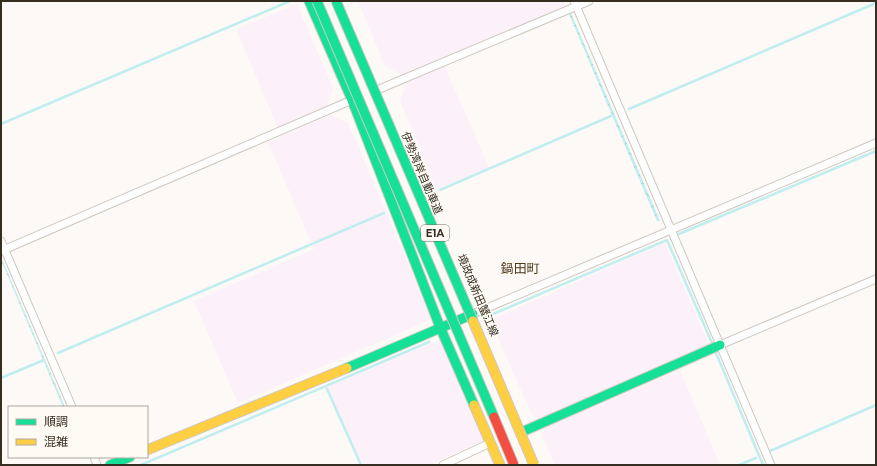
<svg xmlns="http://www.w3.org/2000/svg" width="877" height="466" viewBox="0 0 877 466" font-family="Montserrat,'Noto Sans JP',sans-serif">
  <defs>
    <pattern id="water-waves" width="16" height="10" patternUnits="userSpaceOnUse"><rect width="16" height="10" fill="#c0eeef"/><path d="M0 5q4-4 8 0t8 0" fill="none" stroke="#a6cccd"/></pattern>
  </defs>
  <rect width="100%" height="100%" fill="#fcf9f6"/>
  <g fill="#fcf1f9">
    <polygon points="358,1 564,1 566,6 563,8 401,75 385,66"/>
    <polygon points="297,4 333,89 328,104 328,106 278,128 236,29"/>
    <polygon points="444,65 489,168 437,189 400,101 406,84 405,81"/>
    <polygon points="331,115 348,123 432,319 238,403 194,301 314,249 268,142"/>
    <polygon points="665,243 710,347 538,419 532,415 490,320"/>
    <polygon points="440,340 484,441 428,465 362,465 327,387"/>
    <polygon points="680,370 720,465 555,465 542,436 545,428"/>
  </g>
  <g fill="url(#water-waves)">
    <polygon points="571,13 660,221 657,221 569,14"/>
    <polygon points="1,257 65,407 63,407 1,260"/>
  </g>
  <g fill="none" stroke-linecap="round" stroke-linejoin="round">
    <g stroke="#c0eeef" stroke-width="2.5">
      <polyline points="629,109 876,3"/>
      <polyline points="1,124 290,1"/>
      <polyline points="440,190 611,116"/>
      <polyline points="679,234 876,151"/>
      <polyline points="493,314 667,240 712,343"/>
      <polyline points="58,353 384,213"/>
      <polyline points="716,353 763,465"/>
      <polyline points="1,378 44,360"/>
      <polyline points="327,389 361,465"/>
      <polyline points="770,451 876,405"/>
      <polyline points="141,465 429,342"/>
      <polyline points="739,465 756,458"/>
    </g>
    <g stroke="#cdc8c0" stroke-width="9">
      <g id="street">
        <polyline points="574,1 771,465"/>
        <polyline points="377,90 589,1"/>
        <polyline points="1,241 72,407"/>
        <polyline points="1,251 352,100"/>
        <polyline points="473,314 876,143"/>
        <polyline points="720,345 876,279"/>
        <polyline points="94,457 97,465"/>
        <polyline points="443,465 490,443"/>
      </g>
    </g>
    <g stroke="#cdc8c0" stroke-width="11">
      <g id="fast">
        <polyline points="309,1 352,100 440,327 474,405"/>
        <polyline points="347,368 473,314"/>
        <polyline points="524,431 720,345"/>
        <polyline points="110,465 130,457"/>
      </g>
    </g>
    <g stroke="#cdc8c0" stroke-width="11">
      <g id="slow">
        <polyline points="474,405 500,465"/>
        <polyline points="147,450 347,368"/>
      </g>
    </g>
    <use href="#street" stroke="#fffefe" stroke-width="7"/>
    <use href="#fast" stroke="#16e098" stroke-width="9"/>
    <use href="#slow" stroke="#ffcf43" stroke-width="9"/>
    <g stroke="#cdc8c0" stroke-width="11" stroke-linecap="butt">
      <g id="fast-bridge">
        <polyline points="317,1 494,417"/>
        <polyline points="336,1 473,321"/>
      </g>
    </g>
    <g stroke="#cdc8c0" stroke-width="11" stroke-linecap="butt">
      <polyline id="slow-bridge" points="473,321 534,465"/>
    </g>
    <g stroke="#cdc8c0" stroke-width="11" stroke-linecap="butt">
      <polyline id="jam-bridge" points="494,417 514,465"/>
    </g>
    <use href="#fast-bridge" stroke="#16e098" stroke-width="9"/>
    <use href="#slow-bridge" stroke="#ffcf43" stroke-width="9"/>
    <use href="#jam-bridge" stroke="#f24e42" stroke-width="9"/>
  </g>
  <g text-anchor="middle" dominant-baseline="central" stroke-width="3" stroke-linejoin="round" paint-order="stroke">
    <rect fill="#fefaf4" stroke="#736b61" stroke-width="1" x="421" y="225" width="28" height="16" rx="3"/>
    <g font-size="10" font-weight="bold" fill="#372e22">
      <text x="435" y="233">E1A</text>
    </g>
    <g font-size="11" fill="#372e22" stroke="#fefaf4">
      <text transform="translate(422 173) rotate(67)">伊勢湾岸自動車道</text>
      <text transform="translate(478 295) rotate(67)">境政成新田蟹江線</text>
    </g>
    <g font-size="13" fill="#4c3a1f" stroke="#fefaf4">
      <text x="520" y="268">鍋田町</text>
    </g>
  </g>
  <rect width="877" height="466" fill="none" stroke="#372e22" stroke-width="4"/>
  <rect x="8" y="406" width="140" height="52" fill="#fefaf4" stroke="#aea8a0"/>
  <rect x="16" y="419" width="20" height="6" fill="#16e098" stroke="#aea8a0"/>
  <text x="44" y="426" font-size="12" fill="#372e22">順調</text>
  <rect x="16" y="439" width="20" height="6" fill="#ffcf43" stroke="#aea8a0"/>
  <text x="44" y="446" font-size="12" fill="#372e22">混雑</text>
</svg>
